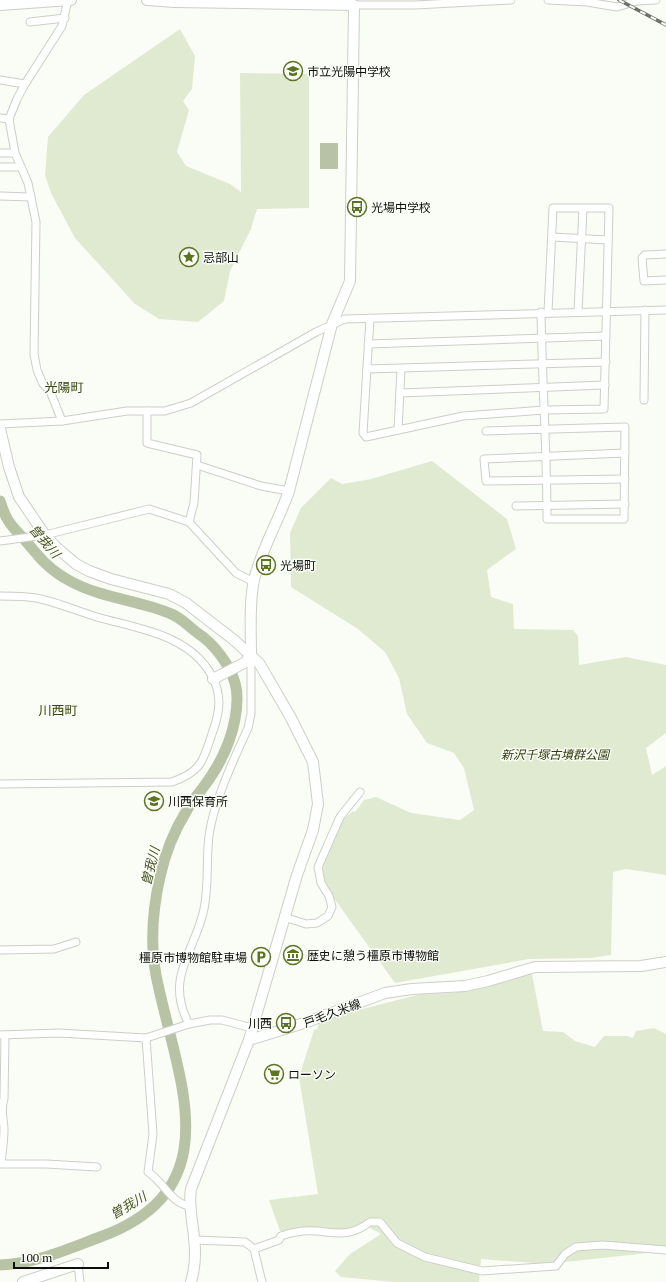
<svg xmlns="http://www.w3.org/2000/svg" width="666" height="1282" viewBox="0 0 666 1282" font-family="'PT Serif','Noto Sans JP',serif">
  <rect width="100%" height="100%" fill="#fafdf5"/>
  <g fill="#e0ead1">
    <polygon points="180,29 195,56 192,89 183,101 189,110 177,152 186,166 230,184 241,192 240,73 309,74 309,208 257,209 251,229 230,271 224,301 198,322 159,319 135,304 75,238 51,193 45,175 48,137 84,95"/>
    <polygon points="432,461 507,519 516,549 487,570 491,597 513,604 514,629 573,630 578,636 579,665 626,657 666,665 666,733 646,748 652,775 666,766 666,875 626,869 613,872 611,955 591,958 529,959 395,983 318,876 323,857 333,842 335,826 353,811 355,812 364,800 376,797 411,813 460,820 474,810 464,768 454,753 427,743 407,714 399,678 385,652 358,629 291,587 290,533 301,508 331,478 342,484 371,479"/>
    <polygon points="532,974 543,1031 563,1032 575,1041 595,1047 604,1036 628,1036 633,1038 636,1031 654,1028 666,1034 666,1251 547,1264 481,1259 479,1282 394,1282 341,1277 335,1271 350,1254 381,1234 367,1226 349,1230 280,1231 269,1200 318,1194 299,1077 314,1030 317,1029 320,1020 421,994 452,993"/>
  </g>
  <rect fill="#b8c3a6" x="320" y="143" width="18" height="26"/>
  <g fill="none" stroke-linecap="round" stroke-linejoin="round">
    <path stroke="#b8c3a6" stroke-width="11" d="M0,501C2,507 4,514 8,520C12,527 19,534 25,540C40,558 49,570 70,581C101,598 137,600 169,613C181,617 189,627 199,634C214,644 230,665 235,683C238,693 237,708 235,719C230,746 219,767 202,789C197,796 191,802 187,810C174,831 165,853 160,877C153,908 150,943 156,975C176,1077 234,1188 100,1237C68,1249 34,1264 0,1265"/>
    <g stroke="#cccfc8" stroke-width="9">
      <g id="street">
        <polyline points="548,0 587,2 617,7 637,1 656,0"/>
        <polyline points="354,5 415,5 511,0"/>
        <polyline points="30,22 65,18"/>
        <polyline points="0,80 25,84"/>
        <polyline points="0,118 9,119"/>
        <polyline points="0,153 15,153"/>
        <polyline points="0,167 21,167"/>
        <polyline points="0,196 31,197"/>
        <polyline points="552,237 608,240"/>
        <polyline points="666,254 645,255 642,258 644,281 666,280"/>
        <polyline points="578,311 583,209"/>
        <polyline points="370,318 363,433 366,437 463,416 544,410 604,409 609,208 553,208 548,312"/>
        <polyline points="368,344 606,336"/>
        <polyline points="367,369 606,362"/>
        <polyline points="400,393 605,385"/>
        <polyline points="644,400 645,310"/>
        <polyline points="147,411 147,443 197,455 194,503 189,522"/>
        <polyline points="62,421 50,391 43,384 37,370 34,354 36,222 28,183 15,153 9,119 17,99 25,84 62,26 68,0"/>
        <polyline points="0,424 62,421 127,411 165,411 191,403 316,332 345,319 666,310"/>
        <polyline points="398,430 401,369"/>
        <path d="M486,431L625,427L624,519H547C547,450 542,381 541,312"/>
        <polyline points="625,453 484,459 486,481 625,479"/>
        <polyline points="197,465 261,486 289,491"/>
        <polyline points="516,506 625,504"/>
        <polyline points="0,541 45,535 149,509 189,522 236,573 254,582"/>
        <path d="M0,596C12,596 24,596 36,598C57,602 77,611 97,617C138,629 189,634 212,676C222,695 220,711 213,731C203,760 203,771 172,782L0,784"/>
        <polyline points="284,917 306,924 317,923 328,916 332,907 329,896 321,883 318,867 340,817 360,792"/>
        <polyline points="0,950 54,949 76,942"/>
        <path d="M189,1024C164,978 195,952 204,909C209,885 206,860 209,836C213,803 234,759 248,728L251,714V654"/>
        <polyline points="0,1035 59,1033 146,1038 189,1024 210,1020 222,1020 252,1028"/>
        <path d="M5,1035L4,1099C0,1110 4,1119 4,1130C4,1141 2,1153 1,1164H46L97,1167"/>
        <path d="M146,1038L153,1134L148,1172C164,1182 170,1203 190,1206"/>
        <polyline points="195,1240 245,1242 254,1249 262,1282"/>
        <path d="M254,1249L279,1240L281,1236C293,1232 304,1230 316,1231C339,1233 350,1237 370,1222H380L397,1243L425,1257L482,1271L556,1266L565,1254L576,1247L603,1245L666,1250"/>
        <polyline points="78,1264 80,1282"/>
      </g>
    </g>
    <g stroke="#cccfc8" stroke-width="12">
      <g id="secondary">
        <path d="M147,0L175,2L354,5L350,281L332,324L289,491C279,520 261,550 254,580C249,603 251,630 251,654L246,662L213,679"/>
        <polyline points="0,5 71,0"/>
        <path d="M0,429L9,467L19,497L45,535L56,547L76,564L89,571L111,579L169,594L186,603L234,640L259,663L290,716L313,762L318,804L313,830L297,875L249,1040L191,1189C188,1205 193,1222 194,1238C196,1253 195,1268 191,1282"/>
        <polyline points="249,1040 307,1022 385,993 412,989 465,986 488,981 535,967 641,966 666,962"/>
        <polyline points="23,1282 78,1264"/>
      </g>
    </g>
    <use href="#street" stroke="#fff" stroke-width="7"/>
    <use href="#secondary" stroke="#fff" stroke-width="10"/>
    <g stroke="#6d6f6b" stroke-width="3.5">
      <polyline id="rail" points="619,0 666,25"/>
    </g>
    <use href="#rail" stroke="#fafdf5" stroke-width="2" stroke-dasharray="6" stroke-linecap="butt"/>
  </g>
  <defs>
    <g id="school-ring" transform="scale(1)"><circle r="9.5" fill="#fafdf5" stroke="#5c7324" stroke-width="1.5"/><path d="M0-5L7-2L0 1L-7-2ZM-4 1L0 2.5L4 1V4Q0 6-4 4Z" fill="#5c7324"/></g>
    <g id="bus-ring" transform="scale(1)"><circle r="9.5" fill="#fafdf5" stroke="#5c7324" stroke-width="1.5"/><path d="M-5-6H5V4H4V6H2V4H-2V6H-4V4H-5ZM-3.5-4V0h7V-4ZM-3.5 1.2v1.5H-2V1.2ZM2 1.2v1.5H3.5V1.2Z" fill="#5c7324"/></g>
    <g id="sight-ring" transform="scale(1)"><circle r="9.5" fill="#fafdf5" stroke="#5c7324" stroke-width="1.5"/><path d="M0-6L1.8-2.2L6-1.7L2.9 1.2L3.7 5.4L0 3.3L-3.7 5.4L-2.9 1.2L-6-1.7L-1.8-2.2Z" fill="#5c7324"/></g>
    <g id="museum-ring" transform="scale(1)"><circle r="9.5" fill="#fafdf5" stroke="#5c7324" stroke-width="1.5"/><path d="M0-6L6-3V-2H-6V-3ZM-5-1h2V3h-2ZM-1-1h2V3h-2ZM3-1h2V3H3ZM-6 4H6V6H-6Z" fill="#5c7324"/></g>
    <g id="parking-ring" transform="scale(1)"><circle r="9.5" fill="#fafdf5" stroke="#5c7324" stroke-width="1.5"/><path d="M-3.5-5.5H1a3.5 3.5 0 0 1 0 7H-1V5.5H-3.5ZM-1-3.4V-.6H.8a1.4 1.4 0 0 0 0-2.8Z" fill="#5c7324"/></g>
    <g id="supermarket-ring" transform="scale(1)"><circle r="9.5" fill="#fafdf5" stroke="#5c7324" stroke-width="1.5"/><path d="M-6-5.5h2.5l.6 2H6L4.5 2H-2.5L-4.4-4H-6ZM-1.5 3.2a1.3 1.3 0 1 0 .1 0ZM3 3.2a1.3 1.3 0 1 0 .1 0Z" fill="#5c7324"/></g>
  </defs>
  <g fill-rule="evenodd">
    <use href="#school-ring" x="293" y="71"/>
    <use href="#bus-ring" x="357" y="207"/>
    <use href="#sight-ring" x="189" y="257"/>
    <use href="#bus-ring" x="266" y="565"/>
    <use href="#school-ring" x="154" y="801"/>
    <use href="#museum-ring" x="293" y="955"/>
    <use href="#parking-ring" x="261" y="957"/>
    <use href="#bus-ring" x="286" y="1023"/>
    <use href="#supermarket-ring" x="274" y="1074"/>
  </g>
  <g text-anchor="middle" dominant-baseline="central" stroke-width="3" stroke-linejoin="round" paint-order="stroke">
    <g font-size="12" fill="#0e0f0d" stroke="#fafdf5" text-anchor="start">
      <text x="307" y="71">市立光陽中学校</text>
      <text x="371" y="207">光場中学校</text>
      <text x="203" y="257">忌部山</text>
      <text x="280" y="565">光場町</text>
      <text x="168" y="801">川西保育所</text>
      <text x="307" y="955">歴史に憩う橿原市博物館</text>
      <text x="247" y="957" text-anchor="end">橿原市博物館駐車場</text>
      <text x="272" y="1023" text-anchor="end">川西</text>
      <text x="288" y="1074">ローソン</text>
    </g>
    <g font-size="12" font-style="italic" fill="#303e0e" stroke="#fafdf5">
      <text x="555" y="754">新沢千塚古墳群公園</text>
    </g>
    <g font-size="12" fill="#0e0f0d" stroke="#fafdf5">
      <text transform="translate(332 1013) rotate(-20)">戸毛久米線</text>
    </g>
    <g font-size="13" fill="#384711" stroke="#fafdf5">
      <text x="64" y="387">光陽町</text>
      <text x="58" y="710">川西町</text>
    </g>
    <g font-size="13" font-style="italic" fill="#465526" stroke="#fafdf5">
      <text transform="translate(45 541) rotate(49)">曽我川</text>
      <text transform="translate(150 866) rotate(-76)">曽我川</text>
      <text transform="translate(128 1205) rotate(-31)">曽我川</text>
    </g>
  </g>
  <path d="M14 1262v6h94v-6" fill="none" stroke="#0e0f0d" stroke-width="2"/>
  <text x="20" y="1262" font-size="12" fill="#0e0f0d" stroke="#fafdf5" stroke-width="3" paint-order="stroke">100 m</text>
</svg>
